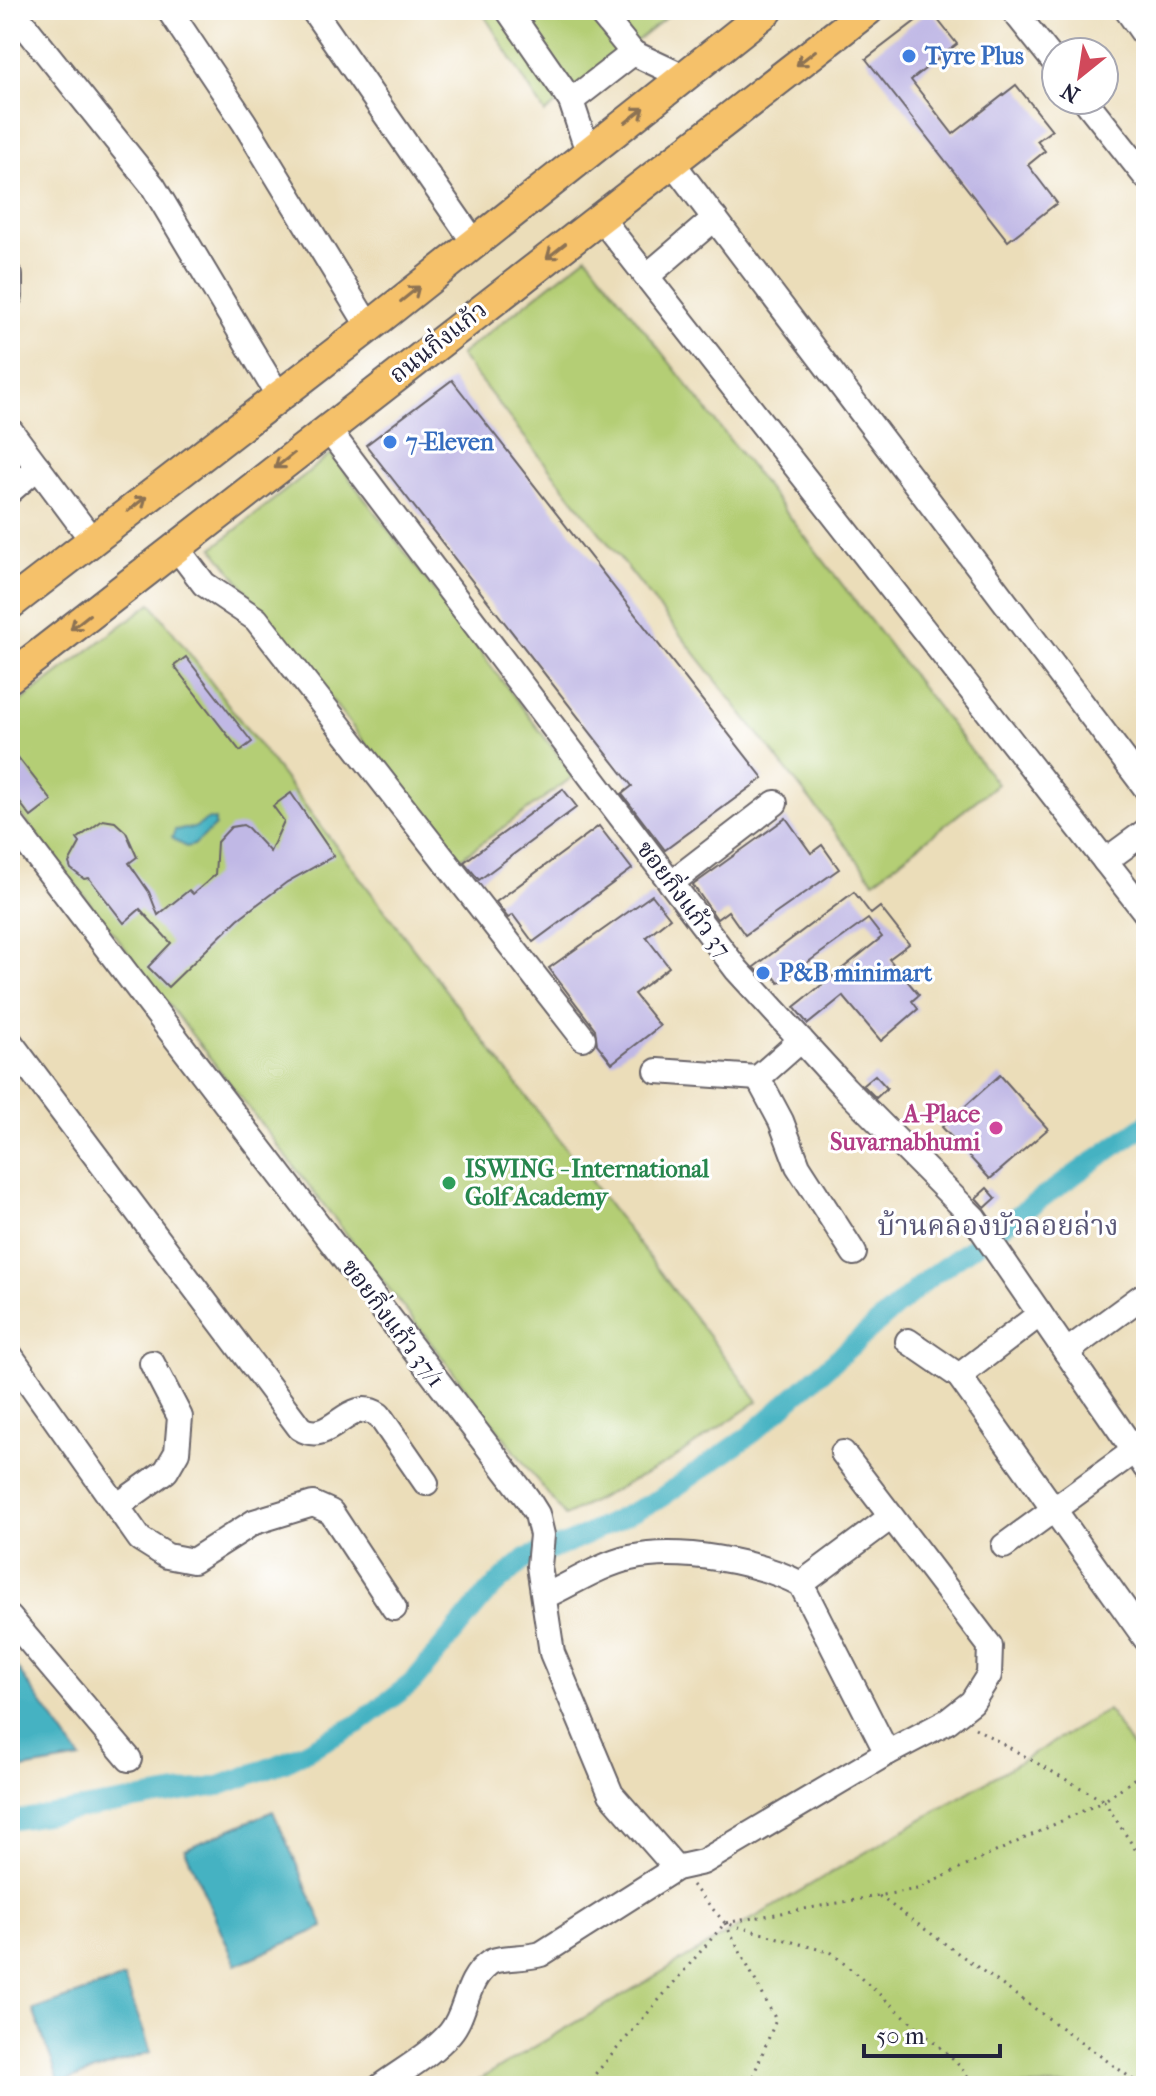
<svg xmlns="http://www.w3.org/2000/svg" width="1156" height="2096" viewBox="0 0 1156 2096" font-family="'IM FELL French Canon','Noto Serif Thai',serif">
  <rect width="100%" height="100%" fill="#fff"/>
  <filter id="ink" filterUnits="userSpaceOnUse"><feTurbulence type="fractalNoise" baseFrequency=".0125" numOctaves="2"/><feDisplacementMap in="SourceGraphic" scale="16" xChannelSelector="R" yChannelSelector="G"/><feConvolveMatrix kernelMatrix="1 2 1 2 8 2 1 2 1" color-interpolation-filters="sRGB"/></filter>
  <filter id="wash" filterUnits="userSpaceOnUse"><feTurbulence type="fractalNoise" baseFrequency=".006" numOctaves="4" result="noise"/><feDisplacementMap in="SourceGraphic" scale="32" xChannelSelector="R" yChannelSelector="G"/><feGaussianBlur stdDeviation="1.8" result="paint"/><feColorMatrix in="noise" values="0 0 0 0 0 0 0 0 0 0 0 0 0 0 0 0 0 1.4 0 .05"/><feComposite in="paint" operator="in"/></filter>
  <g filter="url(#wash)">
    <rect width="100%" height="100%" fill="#ebddb9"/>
    <g fill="#b4ce74" stroke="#6b7858" stroke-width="2">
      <polygon points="481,10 676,10 545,113"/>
      <polygon points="587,256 997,784 874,881 460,355"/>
      <polygon points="331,454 574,776 457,861 213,548"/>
      <polygon points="151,603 758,1401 669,1462 565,1516 10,800 10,710"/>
      <polygon points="1108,1710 1146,1768 1146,2086 468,2086"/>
    </g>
    <g fill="#45b2c2" stroke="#346a7e" stroke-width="2">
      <polygon points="209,819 215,820 215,826 194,845 186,847 172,838 175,830 194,828"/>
      <polygon points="10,1658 81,1759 10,1771"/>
      <polygon points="273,1811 324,1927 236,1965 185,1849"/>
      <polygon points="124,1978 151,2052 60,2083 33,2010"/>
    </g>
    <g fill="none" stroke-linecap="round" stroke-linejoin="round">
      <polyline stroke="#45b2c2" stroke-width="20" points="10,1821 219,1786 285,1762 358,1724 413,1682 487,1593 526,1558 570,1543 659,1499 749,1436 929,1278 1146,1124"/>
    </g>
    <g id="blocks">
      <g fill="#c0b8e5">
        <polygon points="930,10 957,44 911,80 953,134 1016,85 1052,130 1037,141 1045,151 1028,165 1057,203 1008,241 866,59"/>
        <polygon points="452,380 763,778 665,850 622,794 632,786 366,445"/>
        <polygon points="186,657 252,742 240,751 174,666"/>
        <polygon points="10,747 52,801 31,817 10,790"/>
        <polygon points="563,789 577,807 479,880 464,862"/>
        <polygon points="291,793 334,856 287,882 238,919 168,987 148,967 171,943 140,909 124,923 89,878 84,879 71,869 69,863 80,843 77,839 103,820 115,822 126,832 137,857 129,863 149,892 158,915 189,890 193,894 215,875 217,842 231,827 243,825 248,828 270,852 284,821 273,806"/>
        <polygon points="786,818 811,853 822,845 839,869 745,935 728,911 717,919 693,885"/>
        <polygon points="599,826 632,869 533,942 513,915 508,918 496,902"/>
        <polygon points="854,892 871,914 880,907 909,944 889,959 919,995 912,1001 918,1009 881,1041 843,996 808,1024 794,1007 882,937 868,919 779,983 772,974 766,979 754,967"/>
        <polygon points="652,895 670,918 646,937 669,967 634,994 660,1026 612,1063 597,1044 595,1029 549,968"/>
        <polygon points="875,1075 887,1088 876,1098 863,1085"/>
        <polygon points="1000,1075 1048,1129 990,1179 942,1127"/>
        <polygon points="987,1188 996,1198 985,1208 976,1198"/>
      </g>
    </g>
  </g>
  <g filter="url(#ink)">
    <use href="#blocks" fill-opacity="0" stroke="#686367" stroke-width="2"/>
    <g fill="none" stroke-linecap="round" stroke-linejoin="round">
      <g stroke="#686367" stroke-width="28">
        <g id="minor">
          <polyline points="12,10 153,186 278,395"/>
          <polyline points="169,10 244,122 369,327"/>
          <polyline points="313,10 474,242"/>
          <polyline points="508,10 571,101"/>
          <polyline points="598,10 633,53"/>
          <polyline points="1013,10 1056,64"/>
          <polyline points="1127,10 1146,37"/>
          <polyline points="1085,100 1146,177"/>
          <polyline points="588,152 571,101 633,53 684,77"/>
          <polyline points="672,162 1146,788"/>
          <polyline points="600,217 1146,913"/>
          <polyline points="10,276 10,296"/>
          <polyline points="647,276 715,218"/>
          <polyline points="327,428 737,970 845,1088 974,1218 1146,1468"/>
          <polyline points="10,430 92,540"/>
          <polyline points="10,491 38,467"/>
          <polyline points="176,547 204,584 256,619 583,1038"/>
          <polyline points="10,821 527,1498 537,1514 542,1535 539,1566 552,1653 611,1794 676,1868"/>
          <polyline points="1105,861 1146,831"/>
          <polyline points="671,883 775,803"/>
          <path d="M10,1042L300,1428C331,1448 348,1394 379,1415L426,1483"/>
          <polyline points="657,1071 758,1078 801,1040"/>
          <polyline points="758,1078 781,1121 798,1166 854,1253"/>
          <polyline points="908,1341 959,1376 1146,1639"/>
          <polyline points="1066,1352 1141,1297"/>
          <polyline points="10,1355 140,1539 167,1556 193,1561 254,1522 313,1504 331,1512 394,1608"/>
          <polyline points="959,1376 1040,1314"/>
          <polyline points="117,1506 166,1471 177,1452 180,1417 152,1363"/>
          <polyline points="1004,1546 1134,1451"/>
          <polyline points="801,1584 891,1517"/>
          <path d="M545,1596C571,1584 602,1564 630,1558C679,1547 757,1561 801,1584L887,1753"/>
          <polyline points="10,1618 129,1759"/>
          <path d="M381,2086C403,2070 432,2054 450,2033C467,2013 465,1981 488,1964C497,1956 525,1959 541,1954L676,1868L703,1862L887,1753L948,1721L972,1702L989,1675L990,1646L843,1453"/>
        </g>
      </g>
      <g stroke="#686367" stroke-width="34">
        <g id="major">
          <polyline points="10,604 369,327 768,10"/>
          <polyline points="10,677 868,10"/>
        </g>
      </g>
      <g stroke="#686367" stroke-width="3" stroke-dasharray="2 6" stroke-linecap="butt">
        <polyline points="975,1728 1104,1801 1146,1770"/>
        <polyline points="692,1885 725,1923 832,1953 957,2062 974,2086"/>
        <polyline points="879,1896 1142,2086"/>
        <polyline points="725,1923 776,2020 749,2086"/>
        <polyline points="585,2086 725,1923 917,1889 1104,1801 1146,1866"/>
      </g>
      <use href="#minor" stroke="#fff" stroke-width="24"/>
      <use href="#major" stroke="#f5c16b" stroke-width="30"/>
    </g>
    <defs><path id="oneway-shaft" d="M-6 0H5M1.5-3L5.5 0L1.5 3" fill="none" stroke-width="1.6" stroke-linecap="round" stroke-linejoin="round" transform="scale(2)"/></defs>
    <g stroke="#8c7253">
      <use href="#oneway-shaft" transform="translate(806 58) rotate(142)"/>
      <use href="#oneway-shaft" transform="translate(635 115) rotate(-38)"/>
      <use href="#oneway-shaft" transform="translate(556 251) rotate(142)"/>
      <use href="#oneway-shaft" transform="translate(410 294) rotate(-39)"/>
      <use href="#oneway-shaft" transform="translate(284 461) rotate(142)"/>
      <use href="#oneway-shaft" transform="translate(137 504) rotate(-38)"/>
      <use href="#oneway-shaft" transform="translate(80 622) rotate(142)"/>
    </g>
  </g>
  <g fill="#3f7fe0" stroke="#fff" stroke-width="3">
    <circle cx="909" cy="56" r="8"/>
    <circle cx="390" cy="442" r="8"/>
    <circle cx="763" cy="973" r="8"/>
  </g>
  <circle fill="#d1479c" stroke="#fff" stroke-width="3" cx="996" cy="1128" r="8"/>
  <circle fill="#2e9e5b" stroke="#fff" stroke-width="3" cx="449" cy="1183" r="8"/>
  <g text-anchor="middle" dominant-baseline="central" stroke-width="6" stroke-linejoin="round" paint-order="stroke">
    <g font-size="24" font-weight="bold" fill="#366cbe" stroke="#fff" text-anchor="start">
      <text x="925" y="56">Tyre Plus</text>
      <text x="406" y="442">7-Eleven</text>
      <text x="779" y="973">P&amp;B minimart</text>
    </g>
    <g font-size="24" fill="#22223b" stroke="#fff">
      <text transform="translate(438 342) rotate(-38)">ถนนกิ่งแก้ว</text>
      <text transform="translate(684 899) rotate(53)">ซอยกิ่งแก้ว 37</text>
      <text transform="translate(393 1323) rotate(53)">ซอยกิ่งแก้ว 37/1</text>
    </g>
    <g font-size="24" font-weight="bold" fill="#b23c85" stroke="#fff" text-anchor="end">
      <text x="980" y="1114">A-Place<tspan x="980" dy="28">Suvarnabhumi</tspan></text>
    </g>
    <g font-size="24" font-weight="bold" fill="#27864d" stroke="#fff" text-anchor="start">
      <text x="465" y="1169">ISWING - International<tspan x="465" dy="28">Golf Academy</tspan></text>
    </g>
    <g font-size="28" fill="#595676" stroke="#fff">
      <text x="998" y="1225">บ้านคลองบัวลอยล่าง</text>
    </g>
  </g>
  <rect width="1156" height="2096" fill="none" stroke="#fff" stroke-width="40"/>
  <g transform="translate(1080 76) rotate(210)"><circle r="38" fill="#ffffff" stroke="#a7a7b1" stroke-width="2"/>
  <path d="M0-6L14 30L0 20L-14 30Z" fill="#d1495b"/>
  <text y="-12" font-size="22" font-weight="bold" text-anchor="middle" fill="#22223b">N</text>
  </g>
  <path d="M864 2044v12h136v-12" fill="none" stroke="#22223b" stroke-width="4"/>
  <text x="876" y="2044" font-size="24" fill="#22223b" stroke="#ffffff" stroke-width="6" paint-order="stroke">50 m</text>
</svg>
